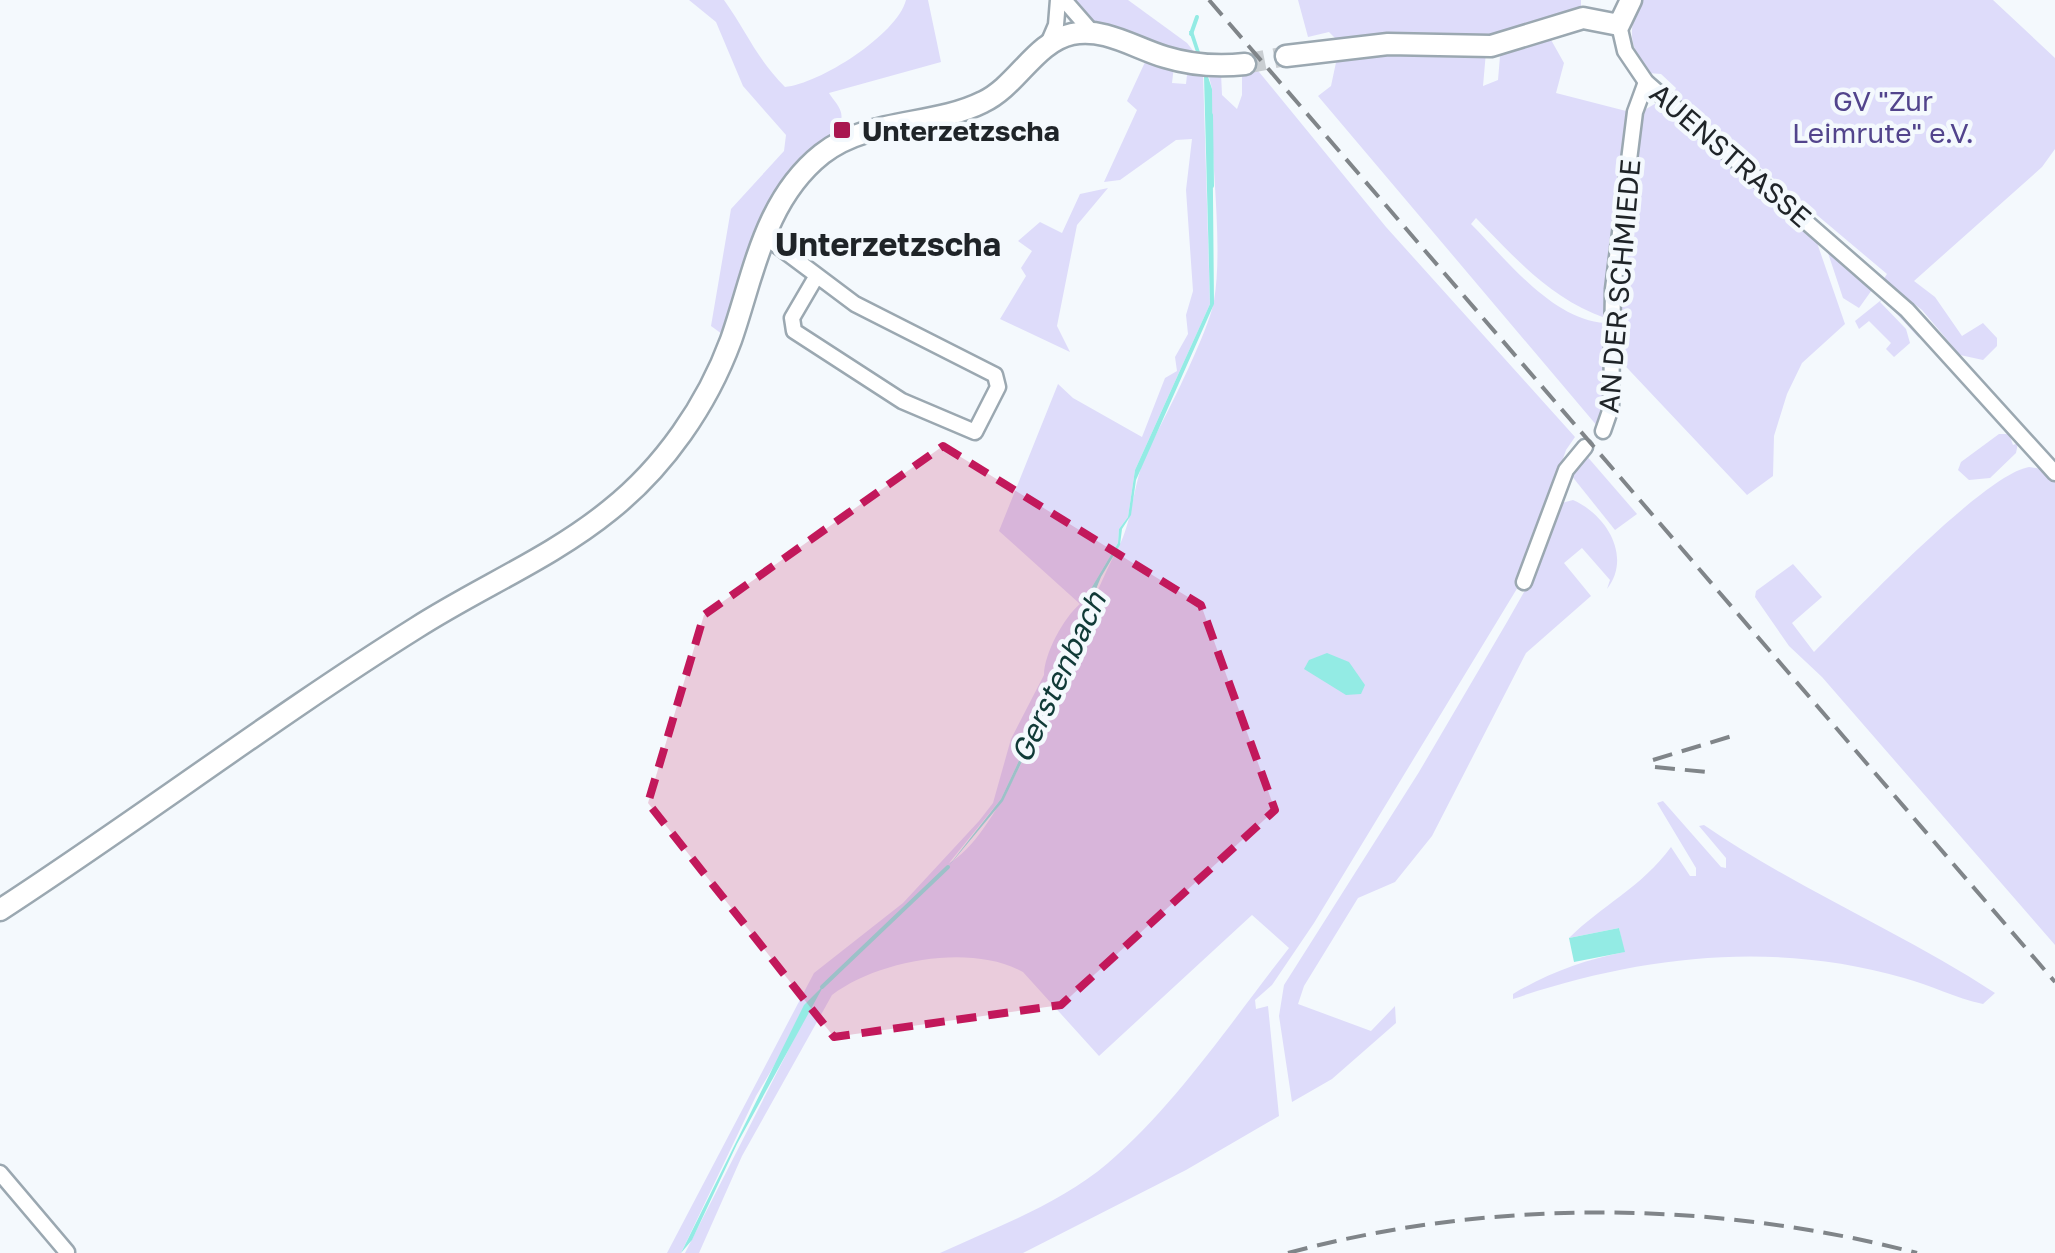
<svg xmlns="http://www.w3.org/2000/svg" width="2055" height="1253" viewBox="0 0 2055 1253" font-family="'Golos Text',sans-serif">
  <rect width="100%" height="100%" fill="#f4f9fd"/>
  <g fill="#dedcfa">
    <path d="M689,0H724C747,32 756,58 785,87C819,84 897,35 906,0H928L941,62L829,93C834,101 844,110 841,120C835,139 806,156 794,172C756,220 738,276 722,334L711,326L731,209L784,151L786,135L743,86L716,22Z"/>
    <polygon points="1071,0 1128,0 1187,43 1198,57 1096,26"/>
    <polygon points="1298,0 1581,0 1581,7 1502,38 1338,41 1329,32 1308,37"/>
    <path d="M1641,0H1993L2055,58V149L2042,167L1914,281L1935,297L1962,336L1983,323L1997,338V346L1983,360L1960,355L1922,310L1883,280L1887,274L1673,94L1676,88L1661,74L1648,73C1629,45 1627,31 1641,0Z"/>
    <path d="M1550,38L1564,63L1556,93L1630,112L1605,318C1550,298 1516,259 1476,218L1471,224C1506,259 1552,320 1605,323L1606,397L1598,427L1318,96L1331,86L1338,53L1486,52L1483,86L1498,80L1500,56L1506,50Z"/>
    <path d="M1146,60L1174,66L1172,83L1186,84L1187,75L1203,72L1210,304L1135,470L1128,517L1119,529L1118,543L1092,587L1038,720L1001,799L949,863C1011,829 1081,615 1119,546C1134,517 1133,477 1150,446C1166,416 1208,333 1214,301C1224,241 1209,154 1212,89L1208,72L1221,73L1222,95L1237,109L1242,95V73L1255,67L1386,227L1575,437L1566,450L1521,582L1314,923L1272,985L1255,1000L1256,1009L1268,1006L1279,1116L1186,1170L1023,1253H940C996,1227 1060,1204 1108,1163C1176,1105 1234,1018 1289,948L1252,915L1099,1056L1023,972C971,943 878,960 832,995L742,1156L699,1253H685L820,988L756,1096L681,1253H667L814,973L903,903L979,821L993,803L1011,739L1044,675C1044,654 1064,617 1080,604L999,531L1058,384L1073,398L1142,437L1165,378L1177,371L1175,357L1188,334L1186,315L1193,291L1186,190L1192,139L1176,140L1120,180L1104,182L1137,110L1127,101Z"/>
    <polygon points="1658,102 1814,234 1845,324 1802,363 1787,394 1774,436 1773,476 1747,495 1614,354 1641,112"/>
    <polygon points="1108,188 1077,225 1057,326 1070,352 1000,319 1026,276 1021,268 1032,251 1018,241 1040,222 1062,233 1080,194"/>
    <polygon points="1825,244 1874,287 1859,308 1843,298"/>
    <polygon points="1885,297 1916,327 1919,338 1883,299 1880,302 1906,329 1910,343 1894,357 1886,349 1891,343 1869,321 1859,329 1855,321"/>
    <polygon points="1999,434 2009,434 2013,445 2018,443 2016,453 1990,478 1969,480 1958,470 1961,462"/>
    <polygon points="1585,454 1637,514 1615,530 1571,475"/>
    <path d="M2029,467L2043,469L2055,481V945L1822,677L1789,646L1755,597L1756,591L1793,564L1822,597L1792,623L1814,652C1854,613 1983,475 2029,467Z"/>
    <path d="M1573,500C1607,515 1632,557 1607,589L1610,580L1582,548L1564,563L1591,596L1526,653L1432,836L1395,882L1358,898L1304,986L1298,1004L1371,1031L1395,1006L1396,1023L1332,1079L1292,1102L1279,1016L1284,985L1419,772L1507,622L1537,569L1558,504Z"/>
    <path d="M1663,801L1721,867L1726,868V858L1699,826L1704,825C1797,889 1901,932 1995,993L1983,1004C1955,998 1931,985 1904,978C1773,940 1640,956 1513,999V994C1548,973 1584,960 1624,952L1619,928L1569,938C1601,906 1642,887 1671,847L1690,876H1696V868L1657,803Z"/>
  </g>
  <g fill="#93ebe4">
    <polygon points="1189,31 1193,31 1212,89 1214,304 1136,480 1131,515 1122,529 1120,545 1101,577 1042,720 1003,801 947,868 1001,799 1038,720 1092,587 1118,543 1119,529 1128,517 1135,470 1210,304 1204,76"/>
    <polygon points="1327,653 1349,662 1365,685 1361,694 1346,695 1304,669 1309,660"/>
    <polygon points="1619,928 1625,952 1574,962 1569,938"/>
    <polygon points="824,985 737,1144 692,1240 681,1253 804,1005"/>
  </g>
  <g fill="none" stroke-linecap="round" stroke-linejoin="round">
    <g stroke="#93ebe4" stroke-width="4">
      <polyline points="1191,34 1197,17"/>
      <polyline points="1211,115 1212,186"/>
      <polyline points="822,987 948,867"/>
    </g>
    <polyline stroke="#c9ced2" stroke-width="20" stroke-dasharray="20 10" stroke-linecap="butt" points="1245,64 1286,56"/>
    <g stroke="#9ba8b1" stroke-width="19">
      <g id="street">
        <polyline points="1064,0 1092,32"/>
        <polyline points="1619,25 1625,51 1646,82 1907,310 2055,473"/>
        <polyline points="1047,46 1056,25 1058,0"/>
        <polyline points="763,235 855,304 995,375 998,387 975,432 902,401 794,331 792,318 816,277"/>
        <polyline points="1603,431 1611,408 1613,289 1635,112 1646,82"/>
        <polyline points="1524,582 1566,470 1585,447"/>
        <polyline points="0,1173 67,1252"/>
      </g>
    </g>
    <g stroke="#9ba8b1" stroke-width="25">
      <g id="secondary">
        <polyline points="1286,56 1388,44 1491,46 1583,18 1619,25 1631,0"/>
        <path d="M0,910C140,819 274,717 416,628C480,587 551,558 610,510C664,467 707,405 731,340C754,274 764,200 822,154C868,118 933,127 983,102C1017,86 1035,42 1072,34C1104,27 1135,48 1165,57C1191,65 1218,67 1245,64"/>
      </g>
    </g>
    <use href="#street" stroke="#fff" stroke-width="14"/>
    <use href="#secondary" stroke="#fff" stroke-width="20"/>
    <g stroke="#808589" stroke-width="4" stroke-dasharray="20 10" stroke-linecap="butt">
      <polyline points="1209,0 2055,982"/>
      <polyline points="1653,760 1732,736"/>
      <polyline points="1655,767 1707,772"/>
      <path d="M1288,1253C1491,1198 1714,1200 1917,1253"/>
    </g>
  </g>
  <path fill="#c2185b" fill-opacity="0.2" stroke="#c2185b" stroke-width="8" stroke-dasharray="20 12" stroke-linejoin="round" d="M943,446L1201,605L1275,810L1061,1005L834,1037L648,803L704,615Z"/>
  <rect fill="#a91750" stroke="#f4f9fd" stroke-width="4" x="832" y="120" width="20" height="20" rx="5"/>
  <g text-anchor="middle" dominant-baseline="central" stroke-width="9" stroke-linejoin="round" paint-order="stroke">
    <g font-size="28" fill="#52448c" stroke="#f4f9fd">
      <text x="1883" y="100">GV "Zur<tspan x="1883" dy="32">Leimrute" e.V.</tspan></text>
    </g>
    <g font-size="28" font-weight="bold" fill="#1f2428" stroke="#f4f9fd" text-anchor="start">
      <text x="862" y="130">Unterzetzscha</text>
    </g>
    <g font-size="28" fill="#1f2428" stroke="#f4f9fd">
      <text transform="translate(1731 155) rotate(41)">AUENSTRASSE</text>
      <text transform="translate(1619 286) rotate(-85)">AN DER SCHMIEDE</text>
    </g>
    <g font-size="30" font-style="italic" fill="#103a37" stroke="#f4f9fd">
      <text transform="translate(1058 677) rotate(-65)">Gerstenbach</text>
    </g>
    <g font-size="32" font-weight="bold" fill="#1f2428" stroke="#f4f9fd">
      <text x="888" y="244">Unterzetzscha</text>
    </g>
  </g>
</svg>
